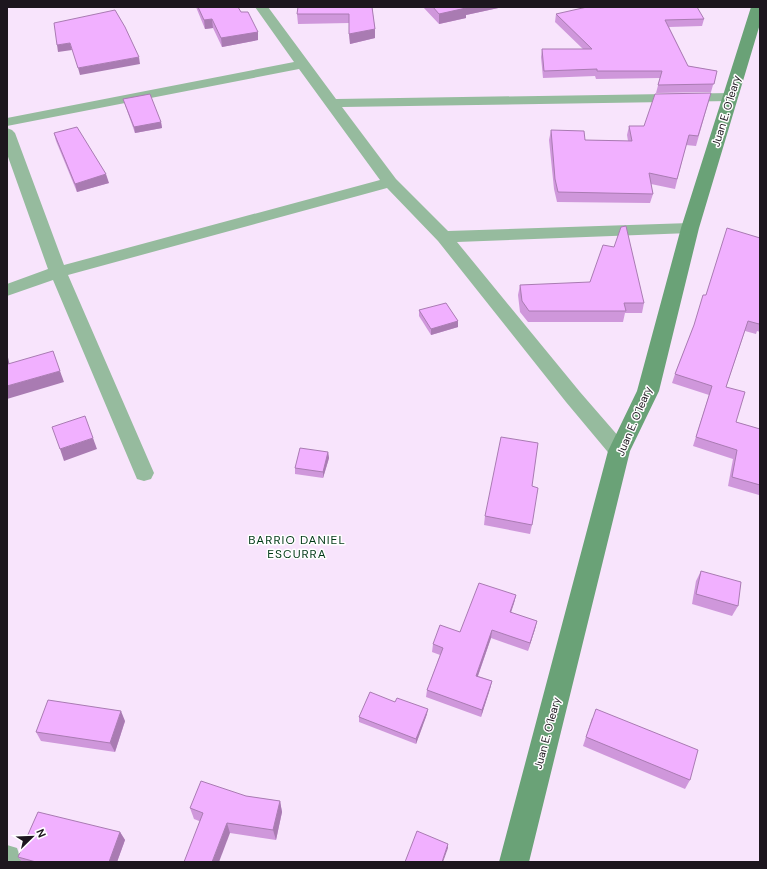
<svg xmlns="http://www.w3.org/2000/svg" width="767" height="869" viewBox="0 0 767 869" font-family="'DM Sans',sans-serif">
  <rect width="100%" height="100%" fill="#f8e4fc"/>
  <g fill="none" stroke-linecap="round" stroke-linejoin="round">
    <g fill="#96bb9e" fill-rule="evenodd">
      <polygon points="255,7 268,7 336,99 730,93 735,94 737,97 735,100 730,101 342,107 396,179 448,231 690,223 696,224 698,228 696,232 690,233 457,242 580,392 626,445 629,451 626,457 619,459 612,457 566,402 438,241 387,188 68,275 154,473 151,479 144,481 137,479 53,280 7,296 7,284 48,269 7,154 7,128 12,130 15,133 64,265 380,180 299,69 7,126 7,118 294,62"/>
      <polygon points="7,845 17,848 22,862 7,862"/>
    </g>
    <polygon fill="#6aa277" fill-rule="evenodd" points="751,7 760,7 760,24 699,228 659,391 630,451 529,862 499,862 608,451 637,391 681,228"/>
  </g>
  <g fill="#cf97db">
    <polygon points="196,7 238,7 241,12 258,32 258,40 222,47 213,28 205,29"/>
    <polygon points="372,7 375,29 375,38 350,44 349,23 298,24 297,14"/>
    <polygon points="423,7 503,7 466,15 466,18 439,24"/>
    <polygon points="556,14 704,19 702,26 669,27 688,66 717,71 711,92 656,93 660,78 596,79 595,76 543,78 541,57 542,49 583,49 555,22"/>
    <polygon points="711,93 696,146 686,145 675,189 651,184 653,194 650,203 557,202 554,189 549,140 551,130 585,140 628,141 627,135 629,126 644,126"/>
    <polygon points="123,99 161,122 162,128 135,133 125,105"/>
    <polygon points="54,133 109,183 77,192 56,141"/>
    <polygon points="760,238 760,332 757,331 756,334 745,331 726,387 736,422 760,429 760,493 759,495 728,486 733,459 693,446 709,395 672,383 675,374 706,295"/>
    <polygon points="520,285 644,303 642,313 625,313 623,322 528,322 520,312 518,295"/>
    <polygon points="419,310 458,321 458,327 431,335 419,316"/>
    <polygon points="328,452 329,458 323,478 295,474 295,468"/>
    <polygon points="532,486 532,525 530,534 484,525 485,516"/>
    <polygon points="701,571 738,606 732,616 692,604 696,581"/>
    <polygon points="516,595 514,603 511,613 537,621 535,629 528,651 491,638 478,676 492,681 490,689 481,717 426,697 427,690 440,655 432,652 433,644 460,632"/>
    <polygon points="427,714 416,744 359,722 359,717"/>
    <polygon points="592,718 690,780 685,789 583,746"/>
    <polygon points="125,721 115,752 41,741 36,732"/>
    <polygon points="246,796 280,801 282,812 276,840 230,833 194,819 190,808"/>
    <polygon points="120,832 125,840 117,862 22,862 18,857"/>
  </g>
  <g fill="#a97bb2">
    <polygon points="464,7 503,7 466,15 466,18 439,24 439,14"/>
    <polygon points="212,19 213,28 205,29 204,20"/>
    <polygon points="375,29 375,38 350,44 349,34"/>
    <polygon points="258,32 258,40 222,47 221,38"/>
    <polygon points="70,43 72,50 58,52 57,45"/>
    <polygon points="139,57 140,64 80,75 78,68"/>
    <polygon points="161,122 162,128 135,133 134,127"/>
    <polygon points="106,174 109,183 77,192 75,184"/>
    <polygon points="458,321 458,327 431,335 431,329"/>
    <polygon points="7,353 12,375 8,364 7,360"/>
    <polygon points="60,371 64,382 7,399 7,386"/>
    <polygon points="93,438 97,449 64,461 60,449"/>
    <polygon points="328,452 329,458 323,478 323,472"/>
    <polygon points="516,595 514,603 508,620 510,612"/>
    <polygon points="537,621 535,629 528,651 530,643"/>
    <polygon points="492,630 491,638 475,684 476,676"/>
    <polygon points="492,681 490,689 481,717 482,710"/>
    <polygon points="428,709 427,714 416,744 416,739"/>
    <polygon points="121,711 125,721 115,752 110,743"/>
    <polygon points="280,801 282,812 276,840 273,830"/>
    <polygon points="227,823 230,833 219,862 212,862"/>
    <polygon points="120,832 125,840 117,862 109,862"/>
    <polygon points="448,844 448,848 443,862 442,862"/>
  </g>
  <g fill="#f1b0ff" stroke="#a97bb2">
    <polygon points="198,7 238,7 241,12 248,12 258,32 221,38 212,19 204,20"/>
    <polygon points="298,7 372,7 375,29 349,34 349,14 297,14"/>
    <polygon points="433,7 466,7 466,8 439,14"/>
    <polygon points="587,7 697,7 704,19 665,20 688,66 717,71 714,84 658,85 662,71 597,71 597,69 544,71 542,49 592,49 556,14"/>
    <polygon points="115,10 125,27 139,57 78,68 70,43 57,45 54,23"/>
    <polygon points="711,93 698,136 689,135 677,179 649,173 653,194 558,192 555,179 551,130 584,131 585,140 632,141 629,126 644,126 655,94"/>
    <polygon points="150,94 161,122 134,127 123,99"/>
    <polygon points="77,127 106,174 75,184 54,133"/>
    <polygon points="626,226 644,303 624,303 626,311 529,311 522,301 520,285 590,282 603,245 614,247 621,227"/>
    <polygon points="727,228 760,238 760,322 759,324 748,321 726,387 745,392 736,422 760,429 760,485 732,477 737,450 696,437 712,386 675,374 694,325 703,295 706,295"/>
    <polygon points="446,303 458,321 431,329 419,310"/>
    <polygon points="53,351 60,371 7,386 7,360 8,364"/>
    <polygon points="85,416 93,438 60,449 52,427"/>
    <polygon points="501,437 538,443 532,486 538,488 532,525 485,516"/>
    <polygon points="300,448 328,452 323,472 295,468"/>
    <polygon points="701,571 741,582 738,606 696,594"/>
    <polygon points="479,583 516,595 510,612 537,621 530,643 492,630 476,676 492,681 482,710 427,690 443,648 433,644 440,625 460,632"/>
    <polygon points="370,692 395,702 397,698 428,709 416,739 359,717"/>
    <polygon points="48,700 121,711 110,743 36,732"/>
    <polygon points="596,709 698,750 690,780 586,737"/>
    <polygon points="201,781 246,796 280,801 273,830 227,823 212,862 184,862 203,813 190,808"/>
    <polygon points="38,812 120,832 109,862 36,862 18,857"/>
    <polygon points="417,831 448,844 442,862 405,862"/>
  </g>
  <g text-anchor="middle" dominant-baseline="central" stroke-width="3" stroke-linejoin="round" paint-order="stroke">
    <g font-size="11" fill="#1d161e" stroke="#fff">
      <text transform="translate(726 111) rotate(-73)">Juan E. O´leary</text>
      <text transform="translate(634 421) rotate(-67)">Juan E. O´leary</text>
      <text transform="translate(547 733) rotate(-75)">Juan E. O´leary</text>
    </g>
    <g font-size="12" letter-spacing="1" fill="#003816" stroke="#fff">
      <text x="297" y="540">BARRIO DANIEL<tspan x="297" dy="14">ESCURRA</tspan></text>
    </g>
  </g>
  <rect width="767" height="869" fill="none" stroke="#1d161e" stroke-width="16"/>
  <g transform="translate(32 837) rotate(67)" stroke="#ffffff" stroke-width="3" paint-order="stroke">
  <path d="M0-3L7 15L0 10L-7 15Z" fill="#1d161e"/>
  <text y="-6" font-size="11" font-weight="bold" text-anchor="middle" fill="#1d161e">N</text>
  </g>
</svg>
